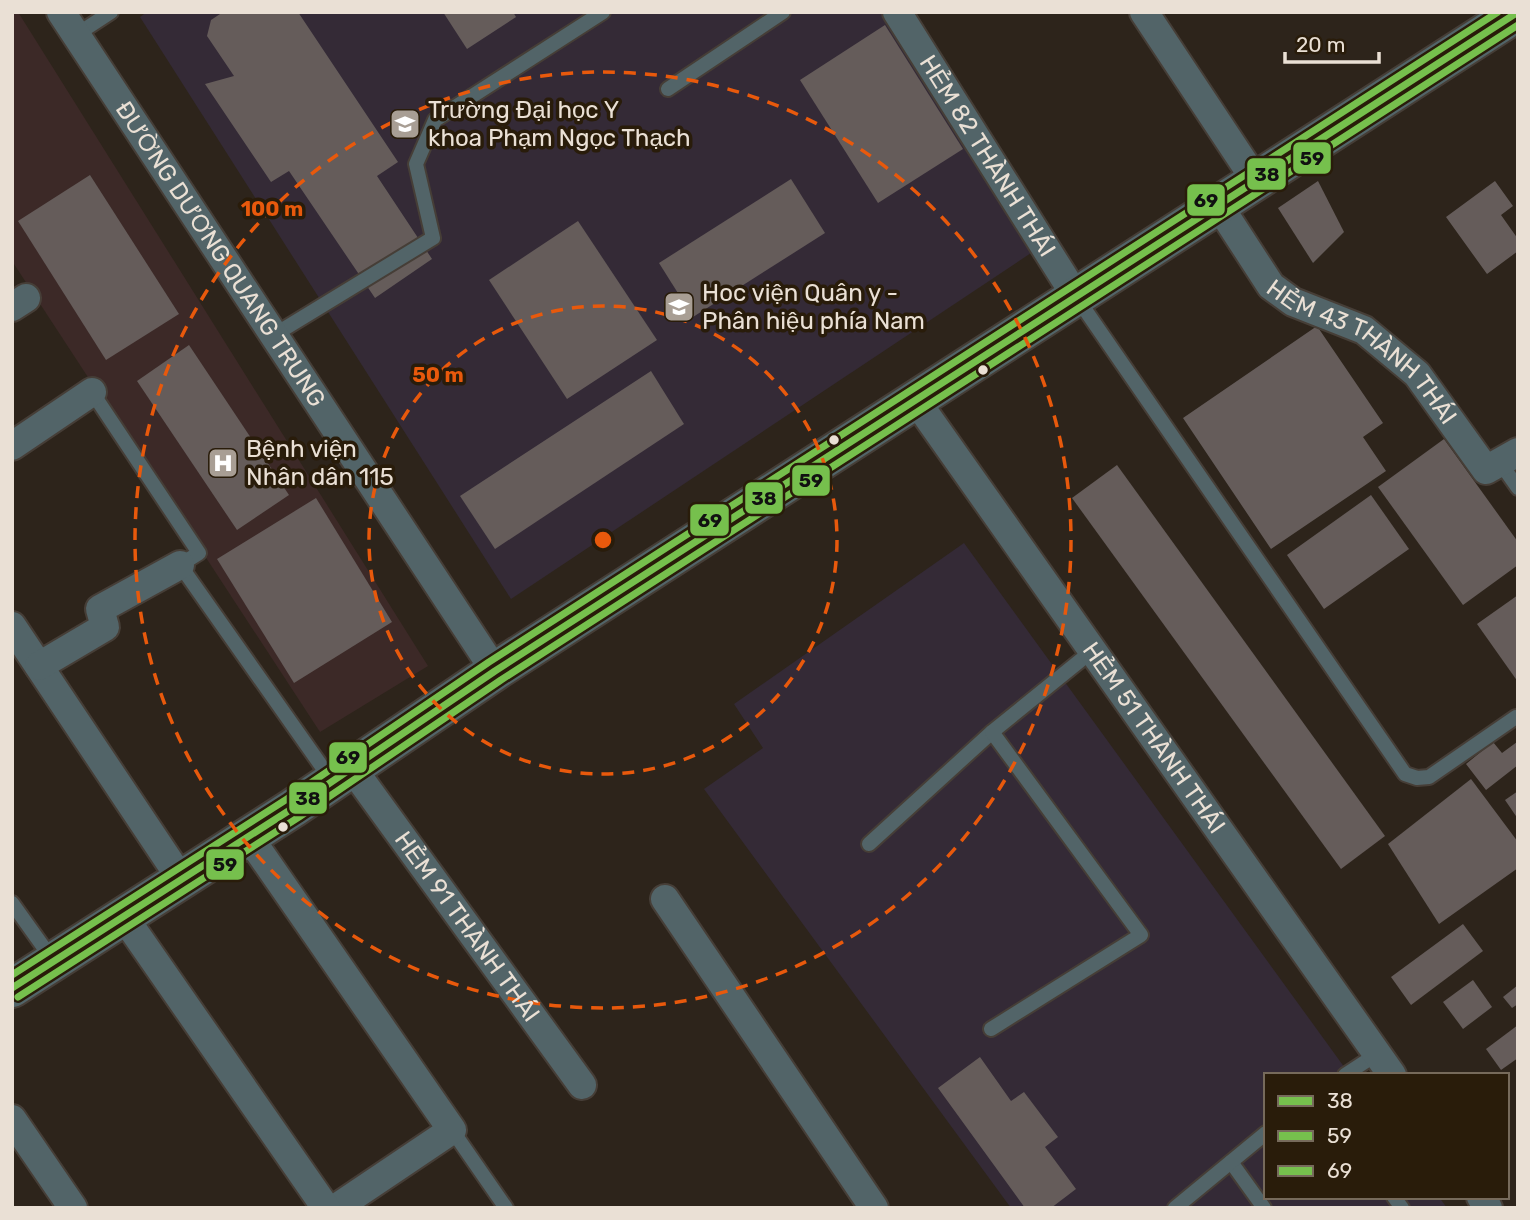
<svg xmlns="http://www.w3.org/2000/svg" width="1530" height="1220" viewBox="0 0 1530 1220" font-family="Rubik,sans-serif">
  <rect width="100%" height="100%" fill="#2d241b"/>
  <g fill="#342a36">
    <polygon points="147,12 886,12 1034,251 511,599 140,17"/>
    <polygon points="964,543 1350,1075 1266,1075 1266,1197 1439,1197 1447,1208 1011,1208 704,789 763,748 734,704"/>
  </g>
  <polygon fill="#3c2927" points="12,12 18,12 428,666 320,732 12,261"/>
  <g fill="#655c5a">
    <polygon points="223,12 298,12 398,162 377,176 432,259 375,298 289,171 271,182 205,84 234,76 207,36 211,20"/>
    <polygon points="443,12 513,12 516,17 467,49"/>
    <polygon points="885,25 963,149 878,203 800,80"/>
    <polygon points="90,175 179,314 106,360 18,221"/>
    <polygon points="791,179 825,233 693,317 659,263"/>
    <polygon points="1318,181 1344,232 1313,263 1278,208"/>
    <polygon points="1495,181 1513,206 1501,215 1518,239 1518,251 1487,274 1446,217"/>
    <polygon points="578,221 657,340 567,399 489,280"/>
    <polygon points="1317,326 1383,423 1363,437 1386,471 1271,549 1183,418"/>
    <polygon points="189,345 289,495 237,530 137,381"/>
    <polygon points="651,371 684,424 495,549 460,496"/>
    <polygon points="1444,439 1518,542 1518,565 1463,605 1378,487"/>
    <polygon points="1117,465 1385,836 1341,869 1072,498"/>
    <polygon points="1371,495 1409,549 1324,609 1287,555"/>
    <polygon points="316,498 392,622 294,683 217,559"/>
    <polygon points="1518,595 1518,682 1477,624"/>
    <polygon points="1493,742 1502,753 1517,742 1518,765 1486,790 1466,764"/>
    <polygon points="1471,779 1518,842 1518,868 1439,924 1388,844"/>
    <polygon points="1518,791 1518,819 1505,800"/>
    <polygon points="1463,924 1483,951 1411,1005 1391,977"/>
    <polygon points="1473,980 1492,1007 1463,1029 1443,1002"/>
    <polygon points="1518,985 1518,1004 1512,1008 1503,997"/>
    <polygon points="1518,1025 1518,1058 1501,1070 1486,1049"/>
    <polygon points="980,1057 1011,1101 1024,1092 1058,1137 1045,1147 1076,1189 1051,1208 1025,1208 938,1088"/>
  </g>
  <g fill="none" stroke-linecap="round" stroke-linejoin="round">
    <g stroke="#463e37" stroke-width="18">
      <g id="lane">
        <polyline points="76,35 111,12"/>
        <polyline points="668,89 783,12"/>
        <polyline points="1077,298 1405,774 1417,778 1429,777 1516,717"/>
        <polyline points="274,335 433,238 416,164 435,120 603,12"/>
        <polyline points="92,392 199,553 180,565 332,781"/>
        <polyline points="1501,464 1518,488"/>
        <polyline points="869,844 992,732"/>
        <polyline points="12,903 52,959"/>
        <polyline points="991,1029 1141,935 992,732 1092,651"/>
        <polyline points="1345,1075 1377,1054"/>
        <polyline points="452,1130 506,1208"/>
        <polyline points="1231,1162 1264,1208"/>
        <polyline points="1394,1197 1402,1208"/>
        <polyline points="1175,1208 1266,1133"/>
      </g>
    </g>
    <g stroke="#463e37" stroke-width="32">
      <g id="street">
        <path id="s1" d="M61,12L495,671"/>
        <path id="s2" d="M897,12L1077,298"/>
        <polyline points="1144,12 1256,181"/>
        <path id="s3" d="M1219,206L1271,286L1293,302L1364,330L1417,374L1486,470L1518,452"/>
        <polyline points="12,307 26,298"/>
        <path id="s4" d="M917,402L1392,1075"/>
        <polyline points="12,446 92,392"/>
        <polyline points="12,626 181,879"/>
        <polyline points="39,666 105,627 100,609 180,565"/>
        <path id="s5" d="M352,768L582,1085"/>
        <polyline points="249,837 452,1130 336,1208"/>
        <polyline points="665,899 874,1208"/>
        <polyline points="124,917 326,1208"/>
        <polyline points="12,1119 73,1208"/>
        <polyline points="1481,1197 1488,1208"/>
      </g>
    </g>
    <g stroke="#463e37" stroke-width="42">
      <polyline id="secondary" points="12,988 293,808 495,671 1518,12"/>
    </g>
    <use href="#lane" stroke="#526468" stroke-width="14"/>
    <use href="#street" stroke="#526468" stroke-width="28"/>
    <use href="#secondary" stroke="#526569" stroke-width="38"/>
    <g stroke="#291c0a" stroke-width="12">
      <polyline id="bus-1" points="12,988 293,808 495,671 1518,12"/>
    </g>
    <g stroke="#291c0a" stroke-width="12">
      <polyline id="bus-2" points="18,997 299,817 501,680 1518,25"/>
    </g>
    <g stroke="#291c0a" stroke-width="12">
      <polyline id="bus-3" points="12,975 287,799 489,662 1498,12"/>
    </g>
    <use href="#bus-1" stroke="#76c04d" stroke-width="7"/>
    <use href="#bus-2" stroke="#76c04d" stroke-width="7"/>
    <use href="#bus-3" stroke="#76c04d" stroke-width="7"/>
  </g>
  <g fill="none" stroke="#e8590c" stroke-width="3.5" stroke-dasharray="12 9">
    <circle cx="603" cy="540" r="234"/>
    <circle cx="603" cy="540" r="468"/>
  </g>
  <defs>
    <g id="university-square" transform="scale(1.575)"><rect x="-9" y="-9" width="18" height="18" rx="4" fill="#a89e94" stroke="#291c0a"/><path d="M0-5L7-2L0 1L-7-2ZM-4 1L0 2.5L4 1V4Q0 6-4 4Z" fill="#fff"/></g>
    <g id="hospital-square" transform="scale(1.575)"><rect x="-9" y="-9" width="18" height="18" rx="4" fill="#a89e94" stroke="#291c0a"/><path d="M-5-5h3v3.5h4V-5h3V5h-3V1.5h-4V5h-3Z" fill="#fff"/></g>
  </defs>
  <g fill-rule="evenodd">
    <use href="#university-square" x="405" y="124"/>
    <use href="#university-square" x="679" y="307"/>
    <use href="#hospital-square" x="223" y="463"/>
  </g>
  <g fill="#eae0d5" stroke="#291c0a" stroke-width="2.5">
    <circle cx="983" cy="370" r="6"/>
    <circle cx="834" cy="440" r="6"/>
    <circle cx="283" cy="827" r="6"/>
  </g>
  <g text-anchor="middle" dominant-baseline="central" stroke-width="7" stroke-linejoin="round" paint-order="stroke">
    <g font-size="24" fill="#eae0d5" stroke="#291c0a" text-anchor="start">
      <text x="428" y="110">Trường Đại học Y<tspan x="428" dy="28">khoa Phạm Ngọc Thạch</tspan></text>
      <text x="702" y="293">Hoc viện Quân y -<tspan x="702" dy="28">Phân hiệu phía Nam</tspan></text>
      <text x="246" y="449">Bệnh viện<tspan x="246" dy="28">Nhân dân 115</tspan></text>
    </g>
    <g font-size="24" fill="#eae0d5" stroke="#291c0a">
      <text stroke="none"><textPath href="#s2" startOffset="170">HẺM 82 THÀNH THÁI</textPath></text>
      <text stroke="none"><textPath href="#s1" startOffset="290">ĐƯỜNG DƯƠNG QUANG TRUNG</textPath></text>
      <text stroke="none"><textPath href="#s3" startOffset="210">HẺM 43 THÀNH THÁI</textPath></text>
      <text stroke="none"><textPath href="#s4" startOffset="411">HẺM 51 THÀNH THÁI</textPath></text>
      <text stroke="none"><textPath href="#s5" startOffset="196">HẺM 91 THÀNH THÁI</textPath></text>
    </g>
  </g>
  <circle cx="603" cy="540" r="10" fill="#e8590c" stroke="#291c0a" stroke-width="3.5"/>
  <g font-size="21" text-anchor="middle" font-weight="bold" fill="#e8590c" stroke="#291c0a" stroke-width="7" stroke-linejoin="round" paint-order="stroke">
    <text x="272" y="216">100 m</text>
    <text x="438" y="382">50 m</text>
  </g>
  <g stroke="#291c0a" stroke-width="2.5">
    <rect x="1292" y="141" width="40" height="34" rx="7" fill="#76c04d"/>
    <rect x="1246" y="157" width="41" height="34" rx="7" fill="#76c04d"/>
    <rect x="1186" y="183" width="40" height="34" rx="7" fill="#76c04d"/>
    <rect x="791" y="464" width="40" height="33" rx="7" fill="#76c04d"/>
    <rect x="744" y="481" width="40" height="34" rx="7" fill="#76c04d"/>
    <rect x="689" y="503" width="41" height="34" rx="7" fill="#76c04d"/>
    <rect x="328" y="741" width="40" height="33" rx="7" fill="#76c04d"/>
    <rect x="288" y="781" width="40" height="34" rx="7" fill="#76c04d"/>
    <rect x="205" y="848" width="40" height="33" rx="7" fill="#76c04d"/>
  </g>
  <g font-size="19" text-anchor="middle" font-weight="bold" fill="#111">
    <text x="1312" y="165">59</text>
    <text x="1267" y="181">38</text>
    <text x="1206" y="207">69</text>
    <text x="811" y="487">59</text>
    <text x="764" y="505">38</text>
    <text x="710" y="527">69</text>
    <text x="348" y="764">69</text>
    <text x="308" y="805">38</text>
    <text x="225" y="871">59</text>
  </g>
  <rect width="1530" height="1220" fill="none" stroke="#eae0d5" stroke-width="28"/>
  <rect x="1264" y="1073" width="245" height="126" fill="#291c0a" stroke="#766a5b" stroke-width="2"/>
  <rect x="1278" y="1096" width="35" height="10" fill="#76c04d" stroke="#766a5b" stroke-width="2"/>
  <text x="1327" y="1108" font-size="21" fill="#eae0d5">38</text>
  <rect x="1278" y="1131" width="35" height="10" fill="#76c04d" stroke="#766a5b" stroke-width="2"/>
  <text x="1327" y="1143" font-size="21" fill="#eae0d5">59</text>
  <rect x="1278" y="1166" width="35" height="10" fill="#76c04d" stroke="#766a5b" stroke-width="2"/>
  <text x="1327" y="1178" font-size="21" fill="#eae0d5">69</text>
  <path d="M1285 52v10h94v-10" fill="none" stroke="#eae0d5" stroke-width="3.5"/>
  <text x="1296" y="52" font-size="21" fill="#eae0d5" stroke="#291c0a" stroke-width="5" paint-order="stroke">20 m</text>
</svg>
